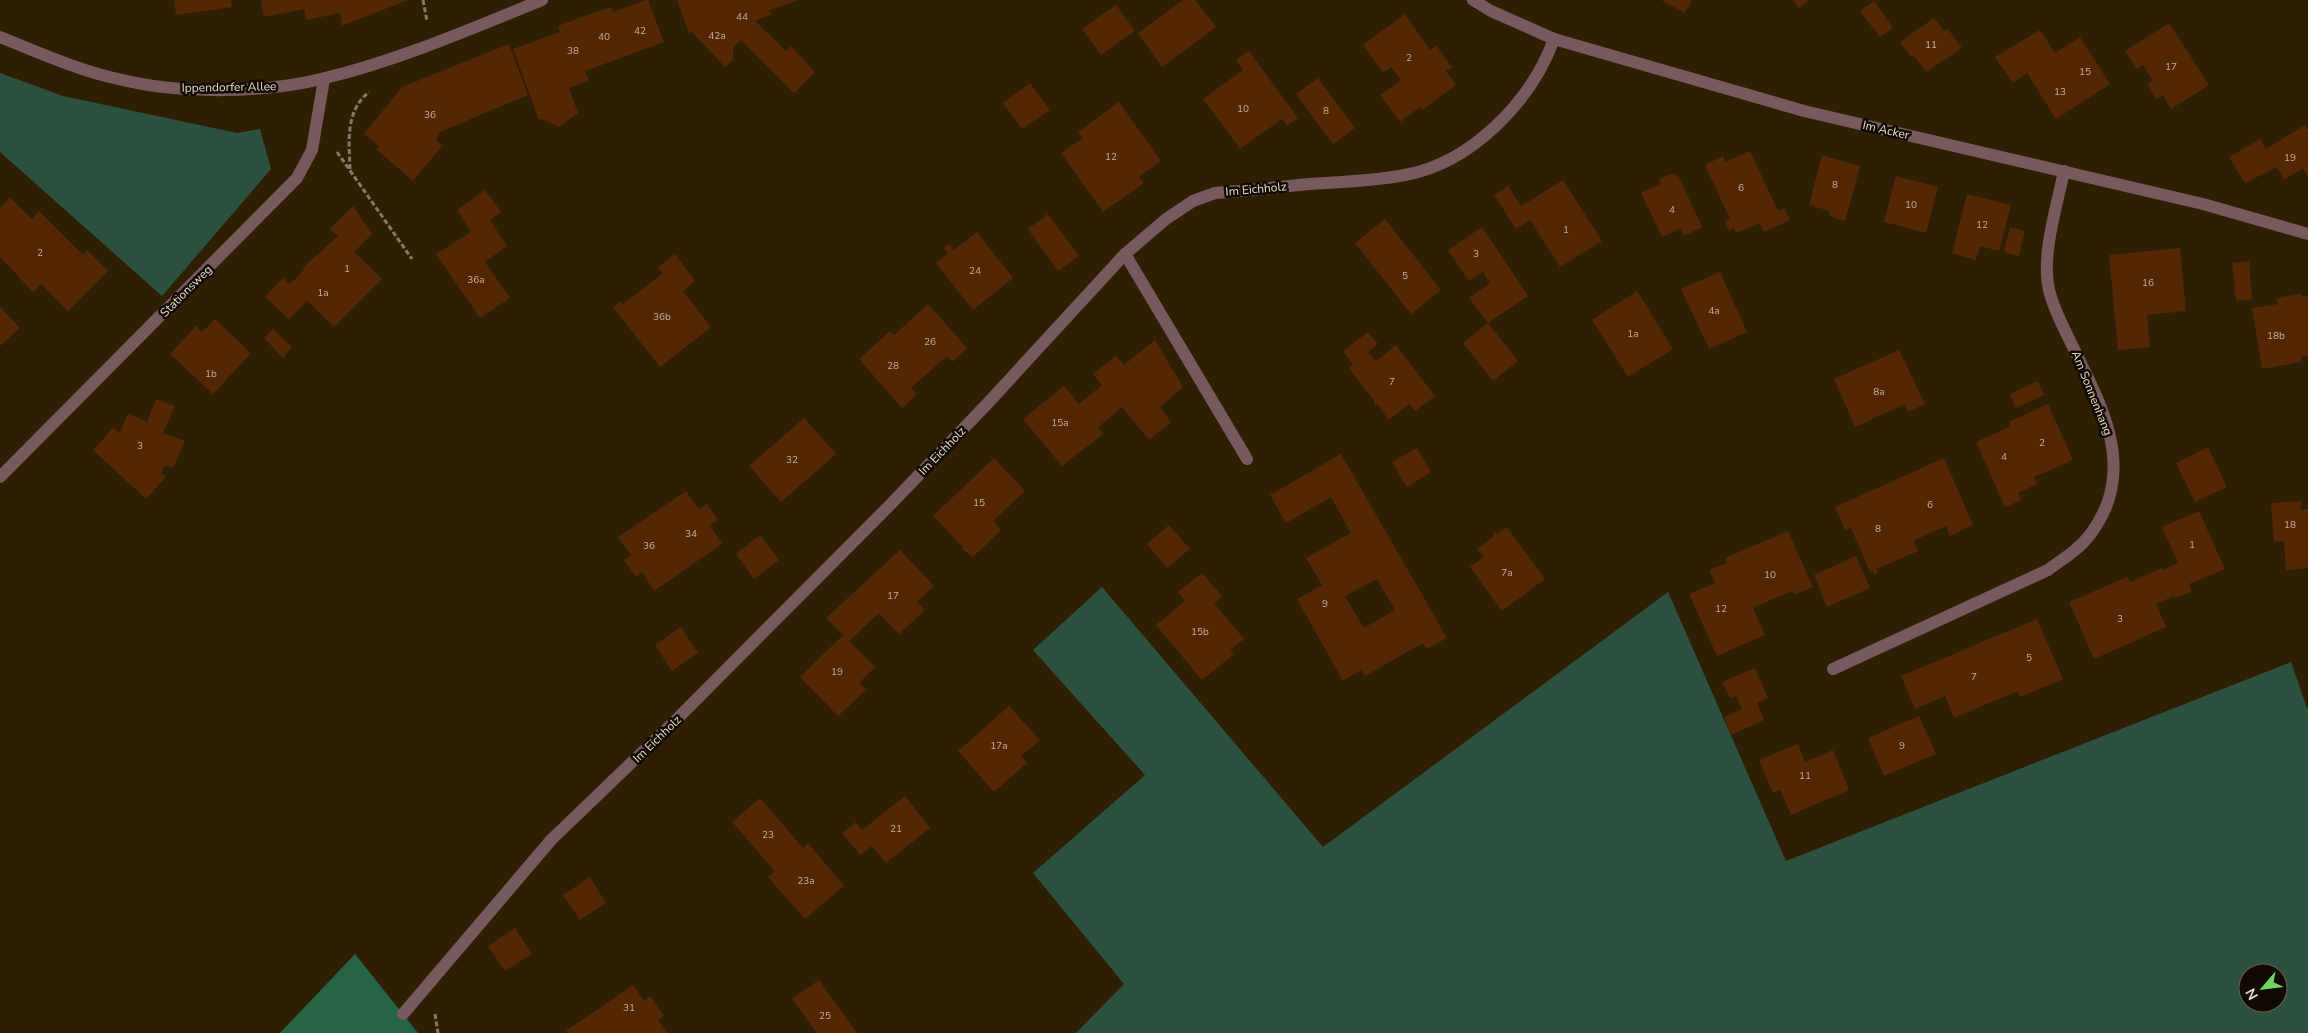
<svg xmlns="http://www.w3.org/2000/svg" width="2308" height="1033" viewBox="0 0 2308 1033" font-family="'Nunito Sans',sans-serif">
  <rect width="100%" height="100%" fill="#2e1f04"/>
  <g fill="#2d513f" fill-rule="evenodd">
    <polygon points="0,73 63,96 237,133 260,129 271,169 162,296 0,152"/>
    <path d="M1102,587L1323,847L1668,592L1786,861L2291,662L2308,711V1033H1076L1124,984L1033,873L1145,775L1033,650ZM2248,973H2278V1003H2248Z"/>
  </g>
  <polygon fill="#256447" points="355,954 418,1033 280,1033"/>
  <g fill="#532604" fill-rule="evenodd">
    <polygon points="174,0 231,0 232,7 176,15"/>
    <polygon points="261,0 408,0 342,26 340,13 306,20 304,9 264,17"/>
    <polygon points="646,0 648,0 664,42 585,71 589,80 569,88 578,113 559,127 542,119 539,120 513,49 560,32 558,26 579,18 611,7 613,12"/>
    <polygon points="677,0 798,0 768,11 772,14 755,21 786,51 791,46 815,72 794,93 741,40 733,48 733,60 725,67 692,32 689,33"/>
    <polygon points="1183,0 1195,0 1216,27 1162,67 1138,33"/>
    <polygon points="1661,0 1692,0 1685,13"/>
    <polygon points="1793,0 1810,0 1799,8"/>
    <polygon points="1874,1 1893,28 1880,37 1860,11"/>
    <polygon points="1116,5 1135,31 1101,55 1082,29"/>
    <polygon points="1405,14 1430,50 1436,45 1452,67 1446,71 1456,85 1422,110 1420,107 1400,122 1380,95 1401,80 1391,67 1383,73 1363,45"/>
    <polygon points="1934,18 1944,31 1948,29 1962,48 1926,72 1914,56 1911,57 1900,42"/>
    <polygon points="2169,23 2209,85 2171,109 2163,95 2156,99 2147,84 2153,81 2143,65 2137,69 2125,51"/>
    <polygon points="2040,30 2055,53 2080,37 2110,84 2056,119 2027,73 2013,83 1995,57"/>
    <polygon points="509,44 528,95 440,132 436,140 442,146 413,181 376,149 379,146 364,134 402,87"/>
    <polygon points="1249,51 1298,118 1287,126 1282,119 1240,149 1203,99 1243,70 1236,60"/>
    <polygon points="1318,78 1355,128 1333,144 1296,94"/>
    <polygon points="1030,83 1050,110 1022,129 1003,103"/>
    <polygon points="1119,102 1161,161 1139,177 1144,183 1103,212 1061,153 1083,138 1078,132"/>
    <polygon points="2305,125 2308,130 2308,177 2303,168 2284,180 2277,167 2245,183 2229,157 2260,139 2266,149"/>
    <polygon points="1750,151 1778,211 1784,208 1790,220 1764,232 1759,223 1736,233 1734,228 1729,231 1725,222 1730,219 1705,165 1723,156 1725,162"/>
    <polygon points="1822,155 1860,166 1845,221 1829,216 1830,211 1809,205"/>
    <polygon points="1674,173 1679,177 1702,227 1684,236 1681,228 1662,237 1641,193 1660,184 1659,179"/>
    <polygon points="1896,176 1938,187 1926,233 1884,222"/>
    <polygon points="1563,180 1602,241 1560,267 1530,220 1516,229 1494,195 1508,186 1521,206"/>
    <polygon points="485,190 501,212 490,220 507,246 485,262 510,298 480,318 436,254 471,232 457,210"/>
    <polygon points="1967,194 2011,205 1999,251 1980,246 1976,260 1952,253"/>
    <polygon points="10,198 32,219 39,211 83,255 87,250 108,271 68,311 41,284 33,292 0,257 0,208"/>
    <polygon points="353,206 372,234 354,252 382,279 334,327 307,301 289,319 265,297 283,278 290,284 304,270 303,268 308,263 338,236 330,229"/>
    <polygon points="1048,214 1079,256 1058,271 1028,229"/>
    <polygon points="1385,219 1441,290 1411,314 1355,243"/>
    <polygon points="1482,227 1528,296 1488,323 1469,298 1490,283 1483,272 1469,281 1448,250"/>
    <polygon points="2010,227 2025,231 2019,256 2004,252"/>
    <polygon points="977,232 1013,278 973,310 936,263 948,254 944,248 949,244 954,250"/>
    <polygon points="2180,248 2186,311 2147,315 2150,347 2118,350 2109,255"/>
    <polygon points="675,254 695,281 683,291 711,327 660,367 613,307 621,301 623,304 663,273 658,267"/>
    <polygon points="2249,261 2252,299 2236,301 2232,263"/>
    <polygon points="1720,272 1747,332 1709,349 1681,289"/>
    <polygon points="1637,291 1673,349 1628,377 1592,320"/>
    <polygon points="2301,294 2302,297 2308,296 2308,356 2301,357 2301,362 2262,369 2252,308 2278,304 2276,298"/>
    <polygon points="928,304 967,348 952,362 947,356 911,388 917,394 902,408 859,359 890,331 894,335"/>
    <polygon points="0,307 20,328 0,346"/>
    <polygon points="215,319 251,353 213,394 170,354 196,326 202,332"/>
    <polygon points="1488,323 1518,361 1493,381 1463,343"/>
    <polygon points="273,329 292,347 283,358 264,338"/>
    <polygon points="1368,332 1378,344 1368,352 1376,361 1396,345 1435,396 1415,411 1409,404 1389,420 1377,404 1375,406 1374,404 1375,402 1349,368 1353,364 1343,351"/>
    <polygon points="1155,340 1183,387 1160,407 1171,422 1149,440 1122,407 1098,427 1103,434 1062,466 1023,419 1064,386 1079,404 1102,385 1093,374 1116,356 1124,365"/>
    <polygon points="1899,350 1925,404 1908,412 1905,404 1855,427 1834,379"/>
    <polygon points="2038,381 2044,395 2016,408 2010,394"/>
    <polygon points="156,399 175,406 163,433 185,441 173,468 165,465 161,473 166,477 146,499 93,450 113,428 120,433 128,413 147,422"/>
    <polygon points="2048,404 2073,460 2034,477 2037,484 2018,493 2022,500 2005,507 1976,442 2011,426 2009,422"/>
    <polygon points="804,418 836,454 781,502 749,466"/>
    <polygon points="2208,447 2227,487 2195,502 2176,463"/>
    <polygon points="1417,448 1431,472 1407,487 1392,462"/>
    <path d="M1341,454L1447,638L1426,649L1423,643L1365,676L1361,670L1343,681L1297,599L1322,585L1306,558L1351,533L1331,497L1286,523L1270,495ZM1377,579L1395,610L1364,628L1345,596Z"/>
    <polygon points="994,458 1025,491 993,521 1001,530 973,557 962,549 963,547 933,516"/>
    <polygon points="1944,458 1973,525 1950,536 1946,526 1913,541 1918,550 1916,552 1876,569 1878,573 1874,575 1873,571 1870,572 1851,528 1845,530 1835,507"/>
    <polygon points="686,491 699,509 707,504 718,520 710,525 722,544 654,591 642,572 636,577 624,560 631,555 618,537"/>
    <polygon points="2301,501 2301,510 2308,509 2308,568 2286,570 2284,541 2274,542 2271,503"/>
    <polygon points="2199,511 2225,569 2189,584 2191,592 2175,598 2174,596 2156,604 2166,627 2094,659 2069,602 2127,577 2130,582 2162,568 2163,570 2178,563 2162,527"/>
    <polygon points="1169,525 1190,549 1167,568 1147,544"/>
    <polygon points="1507,527 1545,579 1502,611 1470,567 1484,557 1477,549 1494,536 1492,534 1496,532 1497,534"/>
    <polygon points="1788,531 1813,587 1795,595 1793,591 1768,601 1769,603 1766,602 1753,608 1765,635 1717,656 1689,594 1715,583 1709,570 1727,563 1725,558"/>
    <polygon points="760,535 779,560 754,579 736,554"/>
    <polygon points="900,550 934,586 917,602 925,610 899,634 879,613 849,641 875,667 859,683 866,690 838,716 800,677 843,635 826,618"/>
    <polygon points="1856,556 1870,588 1827,607 1814,575"/>
    <polygon points="1202,573 1222,596 1214,603 1244,639 1230,650 1234,654 1202,680 1156,625 1185,601 1178,592"/>
    <polygon points="2037,619 2063,679 2020,697 2018,691 1954,718 1945,696 1915,709 1901,676"/>
    <polygon points="681,627 698,653 672,671 655,645"/>
    <polygon points="1755,668 1768,698 1757,703 1764,720 1731,735 1724,717 1742,709 1736,696 1730,698 1722,682"/>
    <polygon points="1009,706 1040,740 1021,756 1027,763 994,792 958,751"/>
    <polygon points="1919,716 1936,754 1884,776 1868,738"/>
    <polygon points="1798,744 1805,762 1833,750 1849,790 1791,815 1780,790 1773,793 1759,760"/>
    <polygon points="905,796 930,828 886,863 872,846 860,855 842,833 856,822 862,830"/>
    <polygon points="760,798 803,848 808,843 844,886 805,919 768,877 775,871 732,822"/>
    <polygon points="590,877 606,903 580,920 563,895"/>
    <polygon points="515,928 532,954 505,971 488,946"/>
    <polygon points="819,980 857,1033 817,1033 792,999"/>
    <polygon points="633,985 644,1001 650,996 664,1016 658,1020 667,1033 567,1033 566,1031"/>
  </g>
  <g fill="none" stroke-linecap="round" stroke-linejoin="round">
    <g stroke="#867a64" stroke-width="3" stroke-dasharray="5 2.5" stroke-linecap="butt">
      <polyline points="423,0 427,21"/>
      <polyline points="337,152 412,259"/>
      <path d="M350,169C349,142 345,111 369,92"/>
      <polyline points="435,1014 438,1033"/>
    </g>
    <g stroke="#765a5d" stroke-width="12">
      <polyline points="1473,0 1491,11 1554,39 1804,111 2203,204 2308,234"/>
      <path d="M0,37C38,52 77,70 118,79C179,94 263,94 325,78C399,60 471,29 542,0"/>
      <polyline points="1125,254 1247,459"/>
      <polyline points="0,477 297,178 312,150 324,79"/>
      <path d="M1833,669L2048,570C2057,563 2067,557 2075,550C2089,539 2099,523 2106,507C2128,452 2098,399 2074,349C2065,330 2054,311 2049,290C2041,255 2057,206 2064,171"/>
      <path d="M403,1014L551,840L679,717L890,505L987,404L1125,254L1166,219L1193,201L1215,193C1247,191 1278,187 1310,184C1342,182 1374,181 1405,175C1472,163 1532,100 1554,39"/>
    </g>
  </g>
  <g text-anchor="middle" dominant-baseline="central" stroke-width="5" stroke-linejoin="round" paint-order="stroke">
    <g font-size="10" fill="#c2b09c">
      <text x="742" y="17">44</text>
      <text x="640" y="31">42</text>
      <text x="717" y="36">42a</text>
      <text x="604" y="37">40</text>
      <text x="1931" y="45">11</text>
      <text x="573" y="51">38</text>
      <text x="1409" y="58">2</text>
      <text x="2171" y="67">17</text>
      <text x="2085" y="72">15</text>
      <text x="2060" y="92">13</text>
      <text x="1243" y="109">10</text>
      <text x="1326" y="111">8</text>
      <text x="430" y="115">36</text>
      <text x="1111" y="157">12</text>
      <text x="2290" y="158">19</text>
      <text x="1835" y="185">8</text>
      <text x="1741" y="188">6</text>
      <text x="1911" y="205">10</text>
      <text x="1672" y="210">4</text>
      <text x="1982" y="225">12</text>
      <text x="1566" y="230">1</text>
      <text x="40" y="253">2</text>
      <text x="1476" y="254">3</text>
      <text x="347" y="269">1</text>
      <text x="975" y="271">24</text>
      <text x="1405" y="276">5</text>
      <text x="476" y="280">36a</text>
      <text x="2148" y="283">16</text>
      <text x="323" y="293">1a</text>
      <text x="1714" y="311">4a</text>
      <text x="662" y="317">36b</text>
      <text x="1633" y="334">1a</text>
      <text x="2276" y="336">18b</text>
      <text x="930" y="342">26</text>
      <text x="893" y="366">28</text>
      <text x="211" y="374">1b</text>
      <text x="1392" y="382">7</text>
      <text x="1879" y="392">8a</text>
      <text x="1060" y="423">15a</text>
      <text x="2042" y="443">2</text>
      <text x="140" y="446">3</text>
      <text x="2004" y="457">4</text>
      <text x="792" y="460">32</text>
      <text x="979" y="503">15</text>
      <text x="1930" y="505">6</text>
      <text x="2290" y="525">18</text>
      <text x="1878" y="529">8</text>
      <text x="691" y="534">34</text>
      <text x="2192" y="545">1</text>
      <text x="649" y="546">36</text>
      <text x="1507" y="573">7a</text>
      <text x="1770" y="575">10</text>
      <text x="893" y="596">17</text>
      <text x="1325" y="604">9</text>
      <text x="1721" y="609">12</text>
      <text x="2120" y="619">3</text>
      <text x="1200" y="632">15b</text>
      <text x="2029" y="658">5</text>
      <text x="837" y="672">19</text>
      <text x="1974" y="677">7</text>
      <text x="999" y="746">17a</text>
      <text x="1902" y="746">9</text>
      <text x="1805" y="776">11</text>
      <text x="896" y="829">21</text>
      <text x="768" y="835">23</text>
      <text x="806" y="881">23a</text>
      <text x="629" y="1008">31</text>
      <text x="825" y="1016">25</text>
    </g>
    <g font-size="12" fill="#e7dece" stroke="#110a02">
      <text transform="translate(229 87) rotate(-1)">Ippendorfer Allee</text>
      <text transform="translate(1886 130) rotate(13)">Im Acker</text>
      <text transform="translate(1256 189) rotate(-5)">Im Eichholz</text>
      <text transform="translate(186 291) rotate(-45)">Stationsweg</text>
      <text transform="translate(2092 393) rotate(68)">Am Sonnenhang</text>
      <text transform="translate(942 451) rotate(-46)">Im Eichholz</text>
      <text transform="translate(657 739) rotate(-44)">Im Eichholz</text>
    </g>
  </g>
  <g transform="translate(2263 988) rotate(242)"><circle r="24" fill="#110a02" stroke="#675f54"/>
  <path d="M0-4L9 19L0 12L-9 19Z" fill="#70d35f"/>
  <text y="-8" font-size="14" font-weight="bold" text-anchor="middle" fill="#e7dece">N</text>
  </g>
</svg>
